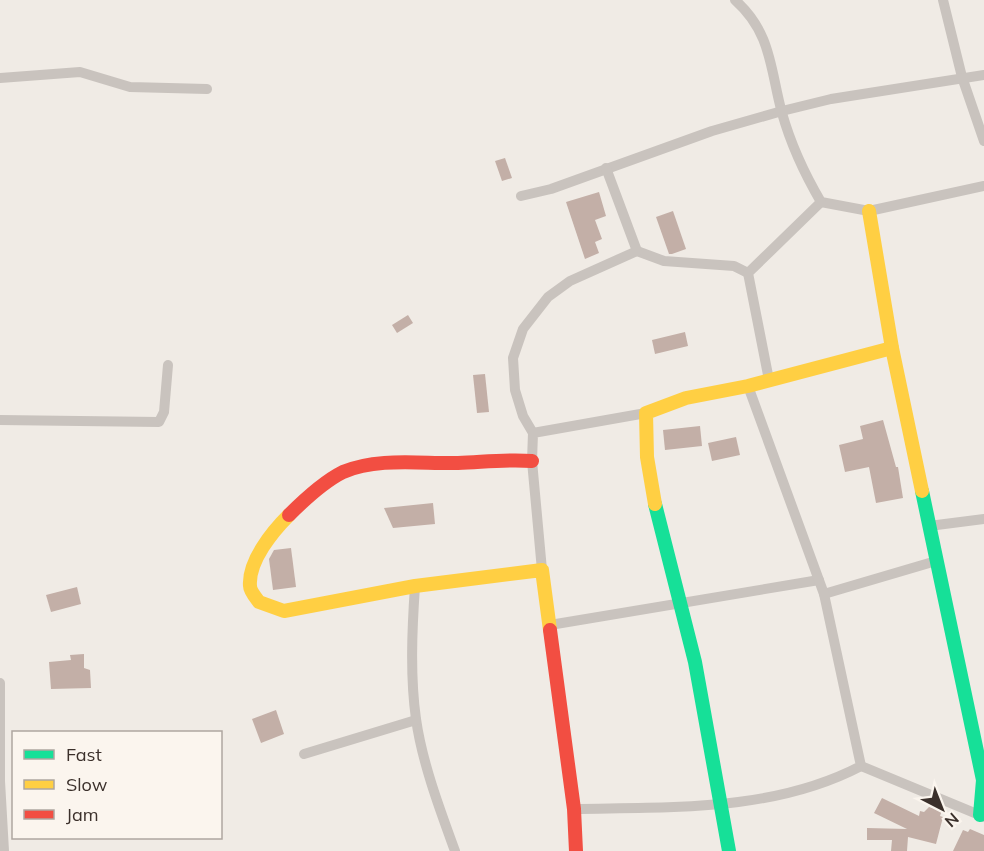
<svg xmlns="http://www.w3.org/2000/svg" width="984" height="851" viewBox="0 0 984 851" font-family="Mulish,sans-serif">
  <rect width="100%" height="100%" fill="#f0ebe5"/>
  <g fill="#c3afa7">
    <polygon points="505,158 512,178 502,181 495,161"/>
    <polygon points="599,192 606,216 595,220 602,239 595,242 599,253 585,259 566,202"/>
    <polygon points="673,211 686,249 672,254 669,254 656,217"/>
    <polygon points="408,315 413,323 397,333 392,325"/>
    <polygon points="685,332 688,346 655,354 652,340"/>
    <polygon points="485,374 489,412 477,413 473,375"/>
    <polygon points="883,420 896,467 898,467 903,498 876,503 869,467 845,472 839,445 863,439 860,426"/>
    <polygon points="700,426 702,446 665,450 663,430"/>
    <polygon points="736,437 740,455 712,461 708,443"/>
    <polygon points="433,503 435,524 393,528 384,508"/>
    <polygon points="291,548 296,587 273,590 269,559 274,550"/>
    <polygon points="77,587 81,604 51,612 46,595"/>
    <polygon points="84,654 84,668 90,670 91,688 51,689 49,662 71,660 70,655"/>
    <polygon points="276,710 284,734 261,743 252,719"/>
    <polygon points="882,798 919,816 920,811 924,812 929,807 942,810 940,816 943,817 936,844 908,837 907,851 891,851 892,840 867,840 867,828 907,829 874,813"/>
    <polygon points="970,829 984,835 984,851 953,851 963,830 968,832"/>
  </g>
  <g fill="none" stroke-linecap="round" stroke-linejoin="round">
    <g stroke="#c9c3be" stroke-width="10">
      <path d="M735,0C772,33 770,69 782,113C791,145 804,173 821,202L869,211L984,186"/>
      <polyline points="943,0 962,77 984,141"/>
      <polyline points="0,78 80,72 130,87 207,89"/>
      <polyline points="521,196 551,189 712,131 782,111 831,99 984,75"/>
      <polyline points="637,251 664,261 734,266 748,273"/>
      <polyline points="769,380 748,273 821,202"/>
      <polyline points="0,420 159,422 164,412 168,365"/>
      <polyline points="533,433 523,416 515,390 513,358 523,329 548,297 570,281 637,251 606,168"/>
      <polyline points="929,526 984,519"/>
      <polyline points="542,570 532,461 533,433 646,413"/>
      <path d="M415,586C412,630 410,676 416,719C422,762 440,810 455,851"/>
      <polyline points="824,594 936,561"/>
      <polyline points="550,625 819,580"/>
      <polyline points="0,683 0,781 4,851"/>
      <polyline points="304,754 416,720"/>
      <polyline points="861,766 984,817"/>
      <path d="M574,809C670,807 773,812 861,766L824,594L748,386"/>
    </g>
    <g stroke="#16e098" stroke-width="14">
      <polyline points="922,491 983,780 980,815"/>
      <polyline points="655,504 695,662 729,851"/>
    </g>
    <g stroke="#ffcf43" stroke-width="14">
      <polyline points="869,211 892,348 922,491"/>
      <polyline points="655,504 647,457 646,413 686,398 748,386 892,348"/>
      <path d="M289,515C273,531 248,561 250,586C250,591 256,598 259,602L284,611L415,586L542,570L550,630"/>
    </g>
    <g stroke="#f24e42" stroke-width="14">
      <path d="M289,515C305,499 323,482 343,472C378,457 422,464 458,463C484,462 506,459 532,461"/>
      <polyline points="550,630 574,809 576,851"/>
    </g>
  </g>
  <rect x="12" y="731" width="210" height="108" fill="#fbf5ee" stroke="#aea6a0" stroke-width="1.5"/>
  <rect x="24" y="750" width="30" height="9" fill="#16e098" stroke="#aea6a0" stroke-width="1.5"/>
  <text x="66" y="761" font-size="18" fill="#3b302b">Fast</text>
  <rect x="24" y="780" width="30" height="9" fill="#ffcf43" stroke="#aea6a0" stroke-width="1.5"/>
  <text x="66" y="791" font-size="18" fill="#3b302b">Slow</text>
  <rect x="24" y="810" width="30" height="9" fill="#f24e42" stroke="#aea6a0" stroke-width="1.5"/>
  <text x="66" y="821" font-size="18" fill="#3b302b">Jam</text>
  <g transform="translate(942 809) rotate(138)" stroke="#fbf5ee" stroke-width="4.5" paint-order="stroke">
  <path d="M0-4.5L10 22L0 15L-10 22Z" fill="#3b302b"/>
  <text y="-9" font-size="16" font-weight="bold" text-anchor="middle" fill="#3b302b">N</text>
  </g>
</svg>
